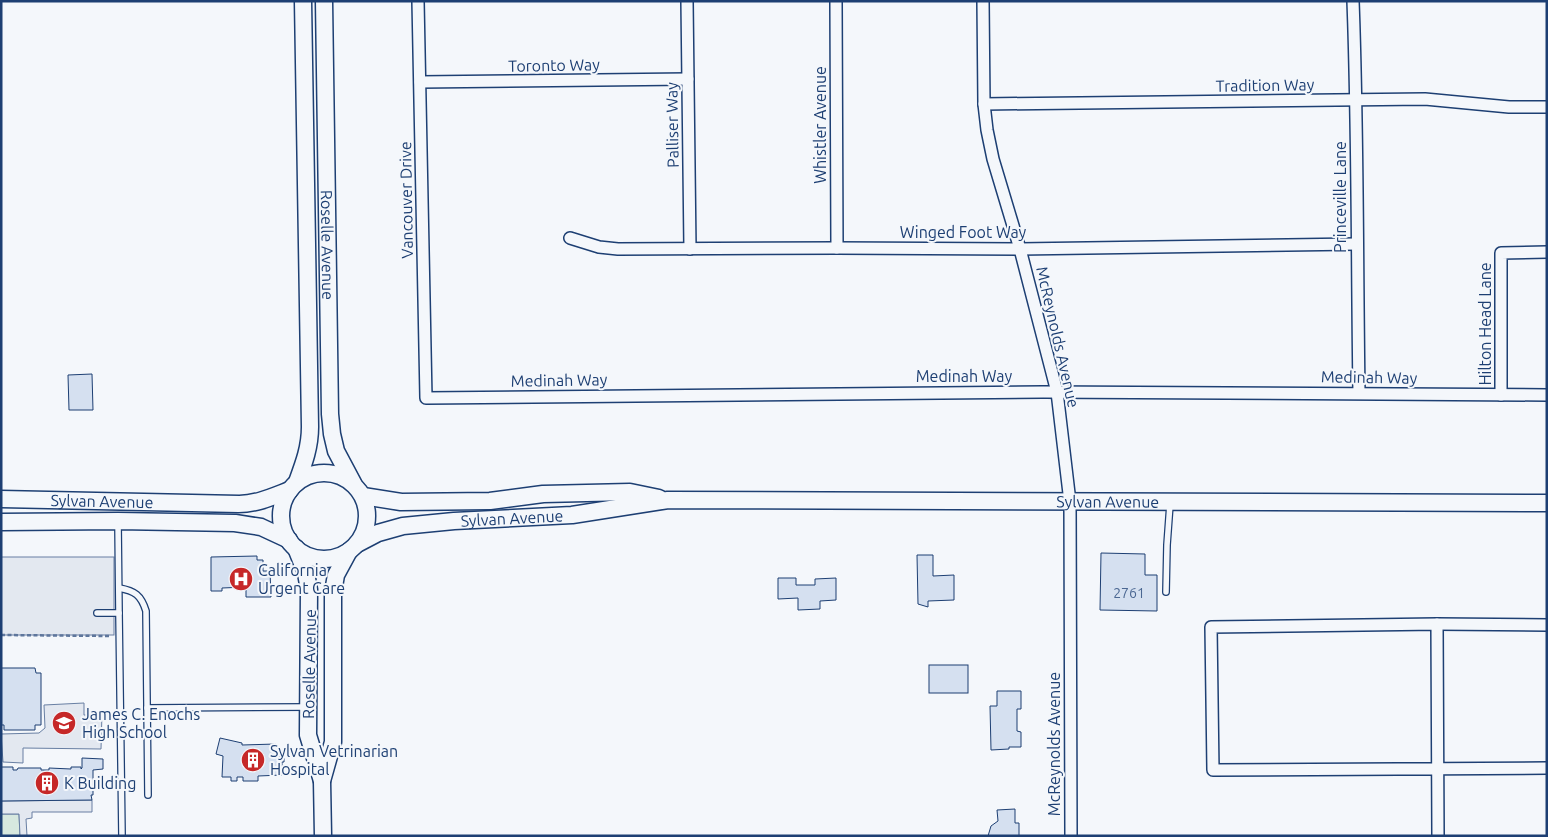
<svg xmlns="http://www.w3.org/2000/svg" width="1548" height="837" viewBox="0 0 1548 837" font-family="Ubuntu,sans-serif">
  <rect width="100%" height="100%" fill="#f4f7fb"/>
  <polygon fill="#d7e8df" stroke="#687fa3" points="1,814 19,814 20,836 1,836"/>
  <g fill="#e3e8f0" stroke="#687fa3">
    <rect x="1" y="557" width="113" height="78"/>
    <polygon points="84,703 84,715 89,715 89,712 102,712 101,749 23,748 23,763 3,762 1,734 39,733 45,728 44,705"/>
    <polygon points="92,800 92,812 32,812 32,818 26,819 27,836 20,836 19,814 1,814 1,801"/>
  </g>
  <g fill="#d5e0f0" stroke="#1d3f73">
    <polygon points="92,374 93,410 69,410 68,375"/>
    <polygon points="1101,553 1145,554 1145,575 1157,575 1157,611 1100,610"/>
    <polygon points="917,555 933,555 933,576 954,575 954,600 928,601 928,607 918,604"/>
    <polygon points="257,556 257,560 263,560 263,571 270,571 271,597 246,597 246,587 222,588 222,591 211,591 211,557"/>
    <polygon points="778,578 796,578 796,585 815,585 815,579 836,578 836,600 820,601 820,609 798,610 798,598 778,599"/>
    <rect x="929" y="665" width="39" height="28"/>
    <polygon points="1,668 35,668 36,673 41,673 41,725 35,725 35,730 4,730 4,725 1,725"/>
    <polygon points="997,691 1021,691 1021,709 1017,709 1017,731 1021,732 1021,747 1009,747 1009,749 991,750 990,706 997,706"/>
    <polygon points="220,738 242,743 242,745 276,744 276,747 280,747 279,754 276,753 275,756 284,758 284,762 282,762 282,775 258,776 258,781 243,781 243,777 237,777 237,781 231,781 231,777 222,777 223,756 216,754"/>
    <polygon points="82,758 103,759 103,769 93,770 93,795 91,795 92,800 1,801 1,767 13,767 13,770 17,770 18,768 41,768 41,770 49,770 49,768 71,769 71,767 81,767 81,769 82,768"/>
    <polygon points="1015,809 1015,823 1019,823 1019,836 988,836 991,826 998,821 997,810"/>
  </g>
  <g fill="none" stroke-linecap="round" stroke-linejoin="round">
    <g stroke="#1d3f73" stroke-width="8">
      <g id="lane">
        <path d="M119,588C135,591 141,595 146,611L148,795"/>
        <polyline points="1166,592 1167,545 1170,504"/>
        <polyline points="97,613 119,613 118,523"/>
        <polyline points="119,613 122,836"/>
        <polyline points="147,708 308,707"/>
      </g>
    </g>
    <g stroke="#1d3f73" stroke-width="14">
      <g id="street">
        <polyline points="418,1 426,398 1043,392 1547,395"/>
        <polyline points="687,1 690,249"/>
        <polyline points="836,1 837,248"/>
        <polyline points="983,1 984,104 987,130 993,159 1020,249 1057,392 1070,502 1071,836"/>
        <path d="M1353,1C1358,132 1357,262 1359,393"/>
        <polyline points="420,82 688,79"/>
        <polyline points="984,104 1425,99 1509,107 1547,107"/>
        <polyline points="570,238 599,247 618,249 837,248 1020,249 1356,244"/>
        <polyline points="1501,395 1501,253 1547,252"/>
        <polyline points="1437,624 1547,625"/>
        <polyline points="1438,836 1437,624 1211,627 1213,770 1547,768"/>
      </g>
    </g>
    <g stroke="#1d3f73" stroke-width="19">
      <g id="secondary">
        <path id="s1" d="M324,1L330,414L332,434L336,451L353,483"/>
        <circle cx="324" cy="516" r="43"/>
        <path d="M297,482C304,463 310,447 310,427L303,1"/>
        <polyline points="363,496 401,502 490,501 543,494 630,492 659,498"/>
        <path id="s2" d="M1,499L239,504C257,504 274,496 290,490"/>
        <polyline points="1,522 118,521 235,523 261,527 289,540"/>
        <path id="s3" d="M357,544L378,533L403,526L454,521L572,515L668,500L1547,503"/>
        <polyline points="296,548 306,573 309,590 308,735 322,781"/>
        <polyline points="323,836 322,781 333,742 333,592 336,575 349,551"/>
      </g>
    </g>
    <polyline stroke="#5e769c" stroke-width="2.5" stroke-dasharray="4 2.5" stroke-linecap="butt" points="1,635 111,636"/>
    <use href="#lane" stroke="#f4f7fb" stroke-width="5.5"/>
    <use href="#street" stroke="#f4f7fb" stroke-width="11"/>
    <use href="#secondary" stroke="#f4f7fb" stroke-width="16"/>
  </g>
  <defs>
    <g id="hospital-disc" transform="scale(1.25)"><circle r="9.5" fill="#c62828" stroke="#f4f7fb"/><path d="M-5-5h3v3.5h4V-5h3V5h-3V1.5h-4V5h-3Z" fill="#fff"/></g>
    <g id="school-disc" transform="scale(1.25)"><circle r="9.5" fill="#c62828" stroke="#f4f7fb"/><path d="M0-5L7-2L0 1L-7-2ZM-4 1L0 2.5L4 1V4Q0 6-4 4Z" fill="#fff"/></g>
    <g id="building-disc" transform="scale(1.25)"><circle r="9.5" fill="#c62828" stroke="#f4f7fb"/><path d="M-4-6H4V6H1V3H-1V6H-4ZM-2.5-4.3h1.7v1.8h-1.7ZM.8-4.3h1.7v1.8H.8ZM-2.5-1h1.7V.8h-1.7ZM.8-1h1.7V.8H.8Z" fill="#fff"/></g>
  </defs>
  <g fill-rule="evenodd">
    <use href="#hospital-disc" x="241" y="579"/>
    <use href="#school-disc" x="64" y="723"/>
    <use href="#building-disc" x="253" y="760"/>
    <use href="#building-disc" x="47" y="783"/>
  </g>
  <g text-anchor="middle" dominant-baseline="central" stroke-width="4" stroke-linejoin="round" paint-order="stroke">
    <g font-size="14" fill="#4b6792">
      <text x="1129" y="593">2761</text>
    </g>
    <g font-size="16" fill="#1d3f73" stroke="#f4f7fb">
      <text transform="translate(554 65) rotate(-1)">Toronto Way</text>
      <text transform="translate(1265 85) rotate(-1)">Tradition Way</text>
      <text transform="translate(672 125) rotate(-91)">Palliser Way</text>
      <text transform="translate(820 125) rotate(-90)">Whistler Avenue</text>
      <text transform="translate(1340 197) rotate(-90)">Princeville Lane</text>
      <text transform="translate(406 200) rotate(-91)">Vancouver Drive</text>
      <text x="963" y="232">Winged Foot Way</text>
      <text stroke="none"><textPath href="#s1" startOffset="244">Roselle Avenue</textPath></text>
      <text transform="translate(1485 324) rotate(-90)">Hilton Head Lane</text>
      <text transform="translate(1058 337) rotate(77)">McReynolds Avenue</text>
      <text x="964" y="376">Medinah Way</text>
      <text transform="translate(1369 377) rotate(1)">Medinah Way</text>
      <text transform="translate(559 380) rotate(-1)">Medinah Way</text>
      <text stroke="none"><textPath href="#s2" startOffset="101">Sylvan Avenue</textPath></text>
      <text stroke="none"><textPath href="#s3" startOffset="756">Sylvan Avenue</textPath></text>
      <text stroke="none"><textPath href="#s3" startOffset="159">Sylvan Avenue</textPath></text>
      <text transform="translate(309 664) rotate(-89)">Roselle Avenue</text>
      <text transform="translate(1054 744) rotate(-90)">McReynolds Avenue</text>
    </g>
    <g font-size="16" fill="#1d3f73" stroke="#f4f7fb" text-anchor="start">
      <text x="258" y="570">California<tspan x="258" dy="18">Urgent Care</tspan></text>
      <text x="82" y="714">James C. Enochs<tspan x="82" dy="18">High School</tspan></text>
      <text x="270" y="751">Sylvan Vetrinarian<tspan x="270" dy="18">Hospital</tspan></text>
      <text x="64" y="783">K Building</text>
    </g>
  </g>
  <rect width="1548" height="837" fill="none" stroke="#1d3f73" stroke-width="5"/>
</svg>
